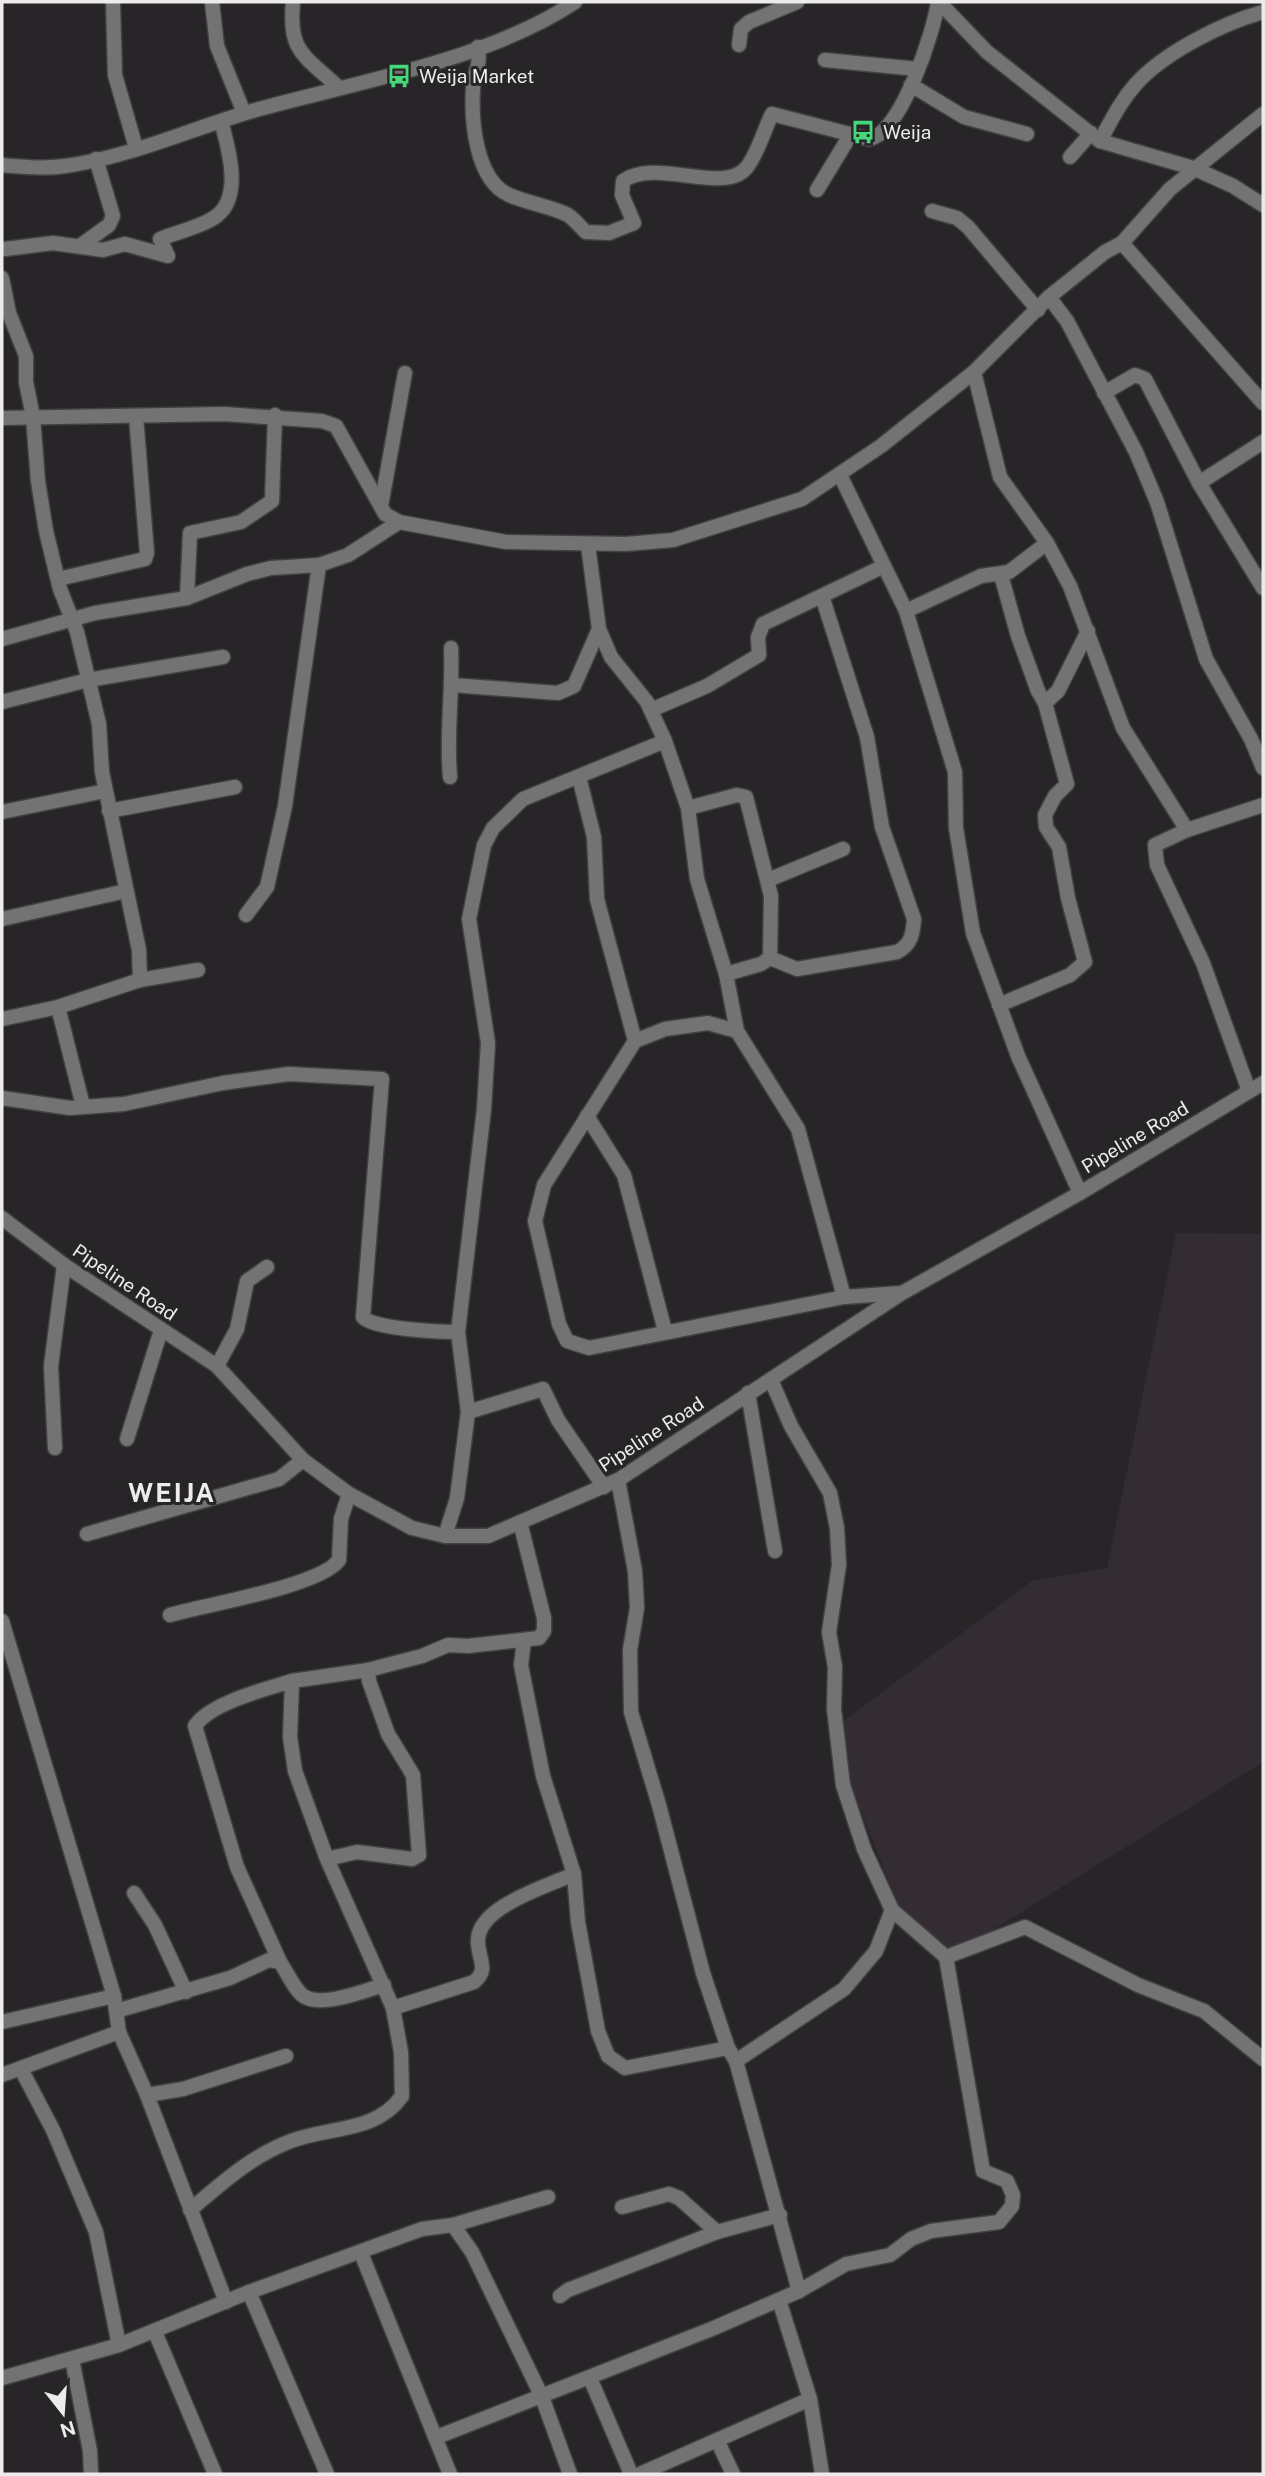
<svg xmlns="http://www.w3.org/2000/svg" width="1265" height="2476" viewBox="0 0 1265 2476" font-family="'Public Sans',sans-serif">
  <rect width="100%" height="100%" fill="#272527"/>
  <polygon fill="#332c32" points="1176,1233 1263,1234 1263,1762 949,1957 899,1908 850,1783 842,1722 1032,1581 1107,1568"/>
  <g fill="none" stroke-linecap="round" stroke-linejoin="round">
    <g stroke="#434143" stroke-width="17">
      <g id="minor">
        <polyline points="113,2 115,75 136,148"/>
        <polyline points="212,2 217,46 244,113"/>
        <path d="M293,2C288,52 304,55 338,87"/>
        <polyline points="939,2 987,52 1100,141 1193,168 1233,186 1263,205"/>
        <polyline points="739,45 741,29 749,22 797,2"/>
        <path d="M478,47C481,70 473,72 473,89C471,122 476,180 509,195C528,203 548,206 566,214C573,217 580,227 586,232L609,233L634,223L622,195L623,181C656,157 725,196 747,167C758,153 764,130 772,114L869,139C901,134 934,31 938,2"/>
        <polyline points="825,60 918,69"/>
        <polyline points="911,85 964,117 1027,134"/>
        <path d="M1100,141C1111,121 1120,102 1135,85C1163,53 1223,23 1263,12"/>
        <polyline points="1070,157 1091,133"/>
        <path d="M2,165C23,167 44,169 65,166C131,157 195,127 259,109C358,82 490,59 575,2"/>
        <polyline points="817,190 851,134"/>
        <polyline points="932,211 957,218 968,227 1038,310"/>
        <polyline points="1122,243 1263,403"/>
        <polyline points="80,246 109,225 113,216 96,159"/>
        <path d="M5,249L53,243L103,250L125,244L168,256L160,239C177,232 197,228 212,219C245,201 228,147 221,121"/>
        <polyline points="2,278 9,313 26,356 26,382 33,417 38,481 46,531 60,589 77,632 99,724 102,772 139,950 140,980 58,1007 2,1019"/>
        <polyline points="1049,297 1067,321 1136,452 1157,502 1206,659 1251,739 1263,768"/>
        <polyline points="974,372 1000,477 1047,543 1070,586 1123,728 1187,830"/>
        <polyline points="1104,393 1135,375 1145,379 1199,483 1263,588"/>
        <polyline points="2,418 224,414 322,421 336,426 385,514 399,522 506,542 626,544 673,540 802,499 881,446 974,372 1049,297 1105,252 1122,243 1170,189 1263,114"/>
        <polyline points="840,475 906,611 955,772 956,828 973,933 1018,1056 1080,1193"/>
        <polyline points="1199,483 1263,442"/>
        <polyline points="381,506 405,373"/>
        <polyline points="588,545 599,629 611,657 647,702 665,741 688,808 697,879 726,974 737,1031 798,1129 844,1297"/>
        <polyline points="58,579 145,559 147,553 136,416"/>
        <polyline points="187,598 190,533 241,522 272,501 275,415"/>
        <polyline points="906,611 981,576 1009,572 1047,543"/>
        <polyline points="2,639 95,613 187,598 247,574 271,568 319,565"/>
        <polyline points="452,685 558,693 574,686 599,629"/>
        <polyline points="2,702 88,680 223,657"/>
        <polyline points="1045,703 1058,691 1088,631"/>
        <polyline points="651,710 707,686 759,655 758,637 763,624 884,566"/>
        <path d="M450,777C446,734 453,691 451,648"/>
        <polyline points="579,777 594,837 597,899 635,1041"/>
        <polyline points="688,808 737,795 746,797 771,896 770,958 761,964 726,974"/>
        <polyline points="109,811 235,787"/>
        <polyline points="2,812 105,791"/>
        <polyline points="768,880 843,849"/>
        <polyline points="246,915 267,887 285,806 319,565 348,555 399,522"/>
        <polyline points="2,919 126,891"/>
        <path d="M770,958L797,969L897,952C911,945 913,934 914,919L882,827L867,737L822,596"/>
        <polyline points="140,980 198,970"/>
        <polyline points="999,1005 1070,975 1085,962 1068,898 1059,847 1046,827 1045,815 1055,796 1067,784 1045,703 1038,691 1018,636 1001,575"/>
        <polyline points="58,1007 83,1106"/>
        <polyline points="737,1031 708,1023 665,1029 635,1041 544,1185 535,1221 559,1324 567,1341 589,1348 844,1297 901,1293"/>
        <polyline points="1249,1091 1203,963 1157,865 1155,845 1187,830 1263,805"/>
        <path d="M2,1098L70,1108L124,1104L223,1083L289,1074L382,1079L363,1317C372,1329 440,1332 458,1332"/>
        <polyline points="587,1116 624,1175 665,1331"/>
        <polyline points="2,1218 64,1265 217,1366 303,1460 349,1494 412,1528 445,1536 488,1536 618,1480 902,1293 1080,1193 1263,1083"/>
        <polyline points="217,1366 237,1329 247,1281 267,1267"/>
        <polyline points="771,1380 791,1426 830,1493 837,1528 839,1565 829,1632 835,1667 834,1709 843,1785 864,1849 892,1910 946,1957 1025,1927 1138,1985 1204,2011 1263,2059"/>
        <polyline points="748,1393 775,1551"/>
        <polyline points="468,1412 543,1389 558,1420 604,1487"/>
        <polyline points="127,1439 161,1330"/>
        <polyline points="55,1448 51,1366 64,1265"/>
        <polyline points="618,1480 635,1571 637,1608 630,1650 631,1712 659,1805 703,1973 728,2048 736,2061 799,2291"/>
        <polyline points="87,1534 279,1479 303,1460"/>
        <polyline points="445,1536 457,1498 468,1412 458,1332 484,1109 488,1043 469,919 484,845 493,828 523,799 665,741"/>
        <path d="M170,1615C204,1605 321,1586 339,1560L341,1519L349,1494"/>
        <polyline points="2,1621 114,1996 119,2032 147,2095 226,2302"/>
        <polyline points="524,1641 521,1665 543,1776 574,1874 578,1922 598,2031 608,2056 625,2068 728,2048"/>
        <polyline points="327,1859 357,1852 412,1859 419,1855 413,1775 388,1734 369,1681 368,1670"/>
        <polyline points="134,1893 155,1925 186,1992"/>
        <path d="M280,1962L237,1867L195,1726C210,1703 266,1689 292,1681"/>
        <path d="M393,2008L474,1982C489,1969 479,1961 478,1943C475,1907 548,1886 574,1874"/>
        <path d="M116,2011L230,1978L269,1960L280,1962C287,1972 293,1987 302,1995C319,2009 364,1991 384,1985"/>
        <polyline points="2,2022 114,1996"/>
        <polyline points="736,2061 844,1989 876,1951 892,1910"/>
        <polyline points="21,2069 53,2130 96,2232 119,2345"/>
        <polyline points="2,2075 119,2032"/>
        <polyline points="147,2095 183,2089 286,2056"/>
        <polyline points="622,2207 669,2194 679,2198 717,2232"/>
        <path d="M190,2210C222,2183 251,2156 291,2141C330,2126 376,2133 402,2096L401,2052L393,2008L327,1859L295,1771L290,1737L292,1681L368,1670L422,1656L448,1645L468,1646L539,1638L544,1631V1618L520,1522"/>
        <polyline points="453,2225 472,2252 542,2397 570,2474"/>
        <polyline points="361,2253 450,2474"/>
        <polyline points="249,2292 327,2474"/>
        <polyline points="560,2296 568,2290 717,2232 780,2215"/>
        <polyline points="779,2300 810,2399 822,2474"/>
        <polyline points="155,2332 215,2474"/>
        <polyline points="72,2359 90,2451 91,2474"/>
        <polyline points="2,2378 119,2345 249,2292 422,2229 453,2225 548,2197"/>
        <polyline points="590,2378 631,2474"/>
        <polyline points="437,2437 714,2328 799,2291 846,2264 890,2255 911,2239 931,2231 999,2222 1012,2206 1013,2195 1007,2181 983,2171 946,1957"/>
        <polyline points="717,2440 733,2474"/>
        <polyline points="640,2474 810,2399"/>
      </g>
    </g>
    <use href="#minor" stroke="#747374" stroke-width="14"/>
  </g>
  <defs>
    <g id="bus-bare" transform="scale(1.89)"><path d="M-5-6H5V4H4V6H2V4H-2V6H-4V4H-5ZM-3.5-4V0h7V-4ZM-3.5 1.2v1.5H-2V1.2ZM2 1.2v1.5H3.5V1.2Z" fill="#45d77a" stroke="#272527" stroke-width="2.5" paint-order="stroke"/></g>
  </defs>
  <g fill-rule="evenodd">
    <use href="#bus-bare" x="399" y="76"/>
    <use href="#bus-bare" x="863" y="132"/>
  </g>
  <g text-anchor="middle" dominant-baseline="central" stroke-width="6" stroke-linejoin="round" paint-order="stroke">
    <g font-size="19" fill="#edebec" stroke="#272527" text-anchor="start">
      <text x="419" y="76">Weija Market</text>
      <text x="883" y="132">Weija</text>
    </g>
    <g font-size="19" fill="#edebec" stroke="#272527">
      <text transform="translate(1135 1137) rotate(-31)">Pipeline Road</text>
      <text transform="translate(125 1282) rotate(34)">Pipeline Road</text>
      <text transform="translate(651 1434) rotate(-33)">Pipeline Road</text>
    </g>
    <g font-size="26" font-weight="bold" letter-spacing="2" fill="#edebec" stroke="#272527">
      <text x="172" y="1492">WEIJA</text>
    </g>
  </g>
  <rect width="1265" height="2476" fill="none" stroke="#edebec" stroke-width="7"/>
  <g transform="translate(63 2413) rotate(163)" stroke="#272527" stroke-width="5" paint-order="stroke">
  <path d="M0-5L12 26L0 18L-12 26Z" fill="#edebec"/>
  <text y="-10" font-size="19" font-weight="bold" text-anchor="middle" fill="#edebec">N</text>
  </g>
</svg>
